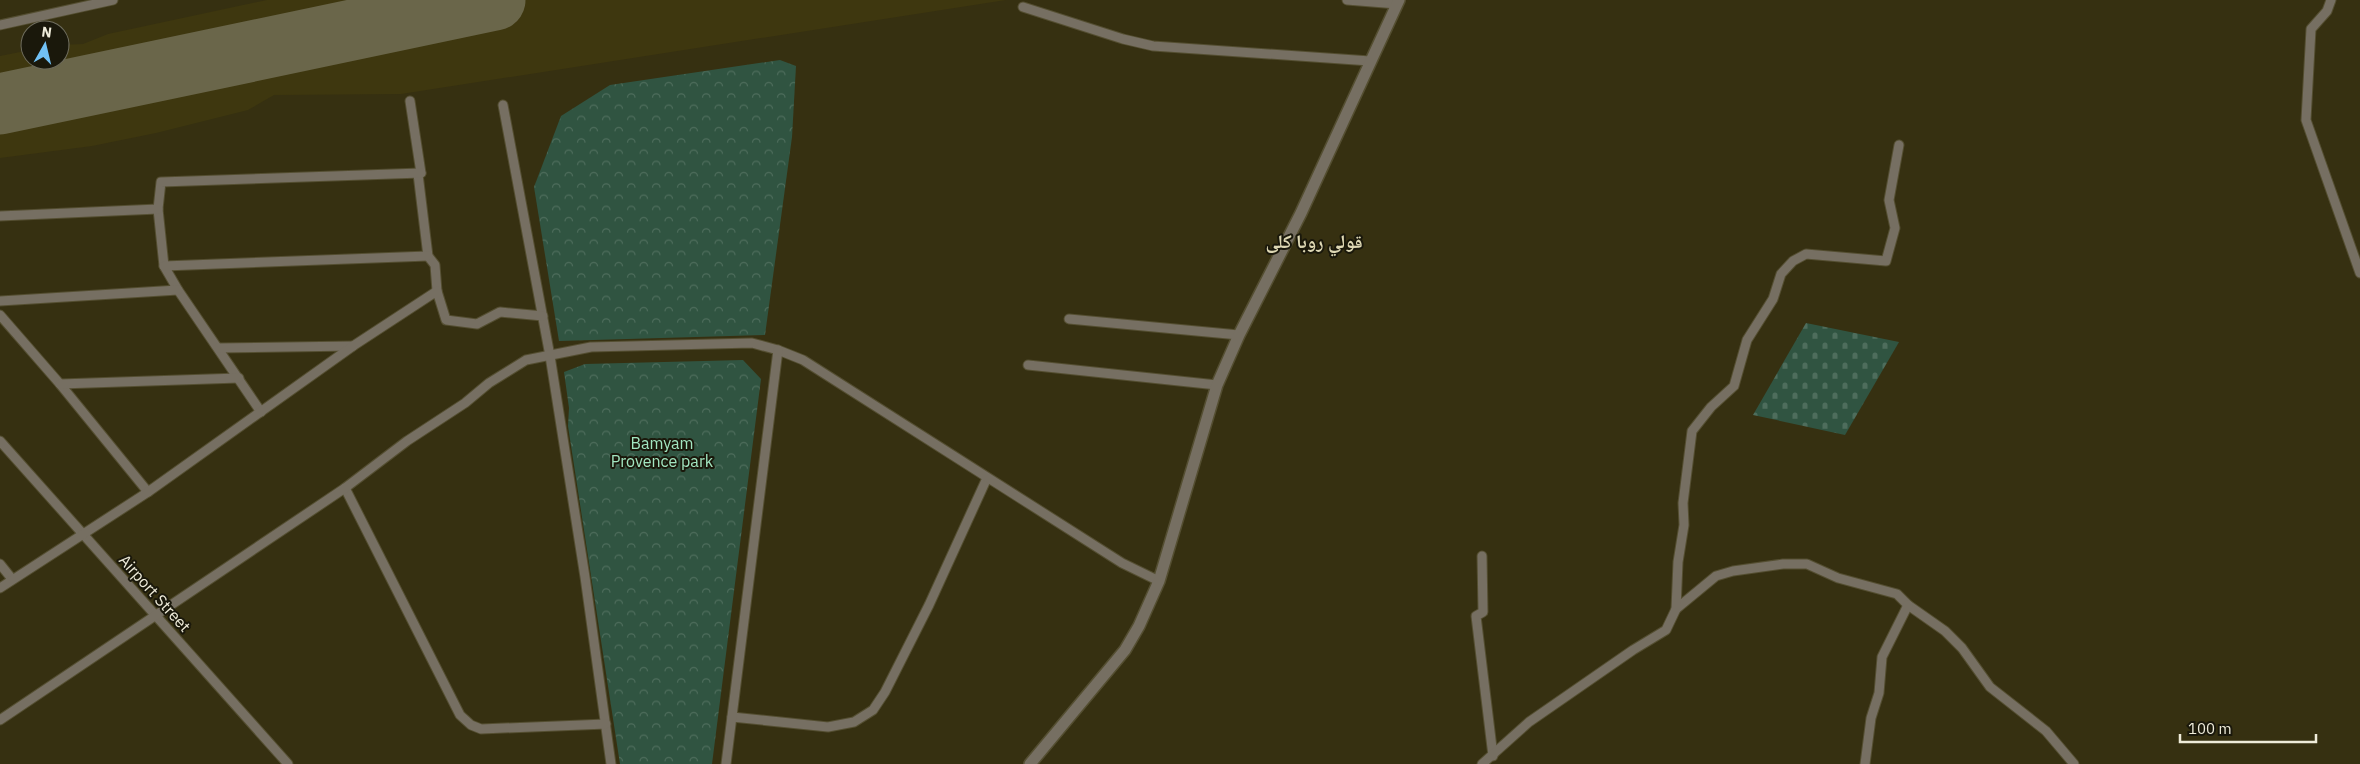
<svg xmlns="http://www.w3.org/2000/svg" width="2360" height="764" viewBox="0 0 2360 764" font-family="'IBM Plex Sans','Noto Naskh Arabic',sans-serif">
  <defs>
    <pattern id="forest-crowns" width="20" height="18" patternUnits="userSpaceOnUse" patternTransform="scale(1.25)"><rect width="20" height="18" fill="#305441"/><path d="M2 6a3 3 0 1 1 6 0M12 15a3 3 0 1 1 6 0" fill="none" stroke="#4e6d5c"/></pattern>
    <pattern id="cemetery-stones" width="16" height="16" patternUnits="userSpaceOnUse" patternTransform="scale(1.25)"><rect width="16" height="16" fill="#305441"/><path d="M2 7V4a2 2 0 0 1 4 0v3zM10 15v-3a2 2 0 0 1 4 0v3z" fill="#4e6d5c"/></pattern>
  </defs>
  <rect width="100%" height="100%" fill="#363011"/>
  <polygon fill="#3e370f" points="267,0 1006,0 401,94 274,95 248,110 156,133 92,146 0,158 0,56 30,50 30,60 60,60 60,45 83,44 108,34"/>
  <g fill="url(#forest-crowns)">
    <polygon points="780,60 796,66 792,137 765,335 559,341 534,187 561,116 610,85"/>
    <polygon points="743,360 761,379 712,764 620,764 568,426 569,408 564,372 585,364"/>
  </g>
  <polygon fill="url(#cemetery-stones)" points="1806,323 1899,342 1845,435 1753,415"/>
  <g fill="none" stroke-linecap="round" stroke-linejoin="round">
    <polyline stroke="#6a664a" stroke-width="61" points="0,104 495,0"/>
    <g stroke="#544e31" stroke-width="11">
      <g id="minor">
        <polyline points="1347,0 1397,4"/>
        <polyline points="2331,0 2327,11 2311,29 2306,120 2360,273"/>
        <polyline points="1023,7 1123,39 1153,46 1370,61"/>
        <polyline points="0,25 113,0"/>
        <polyline points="410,101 421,173 418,174 428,256 435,265 437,291"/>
        <polyline points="503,105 550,356 585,577 611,764"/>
        <polyline points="158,209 164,266 178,290 261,412"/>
        <polyline points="0,216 158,209 161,182 421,173"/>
        <polyline points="164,266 428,256"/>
        <polyline points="0,301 178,290"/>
        <polyline points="0,315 60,384 148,492"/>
        <polyline points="1069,319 1239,335"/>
        <polyline points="218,348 353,346"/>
        <polyline points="1028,365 1217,385"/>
        <polyline points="60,384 239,378"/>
        <polyline points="0,441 288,764"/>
        <polyline points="345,488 460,715 471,725 481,729 606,724"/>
        <polyline points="1482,556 1483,612 1476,616 1493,756"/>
        <polyline points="0,564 12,579"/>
        <polyline points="0,588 148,492 353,346 437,291 446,320 477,324 500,312 543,316"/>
        <polyline points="1676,609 1716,576 1733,571 1783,564 1807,564 1838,578 1897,594 1908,605 1945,631 1962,648 1990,687 2046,731 2074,764"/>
        <polyline points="732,717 828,727 854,722 873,710 885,692 929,605 987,478"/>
        <polyline points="0,720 345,488 407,441 465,403 489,383 526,360 591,347 752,343 778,350 803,360 1122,563 1159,581"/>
        <polyline points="726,764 778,350"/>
        <polyline points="1482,764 1529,722 1633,650 1666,630 1676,609 1678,562 1684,525 1683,503 1692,431 1711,407 1734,386 1747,340 1773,299 1781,274 1793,261 1806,254 1886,261 1895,228 1889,200 1899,145"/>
        <polyline points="1865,764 1871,718 1879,693 1882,657 1908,605"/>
      </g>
    </g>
    <g stroke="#544e31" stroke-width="14">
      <polyline id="tertiary" points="1030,764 1125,650 1139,626 1159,581 1217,385 1239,335 1301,213 1399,0"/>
    </g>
    <use href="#minor" stroke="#766f62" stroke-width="9"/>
    <use href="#tertiary" stroke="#766f62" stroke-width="11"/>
  </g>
  <g text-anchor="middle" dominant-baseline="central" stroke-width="4" stroke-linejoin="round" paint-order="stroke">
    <g font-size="16" fill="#a2e6c1" stroke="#1a180b">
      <text x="662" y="443">Bamyam<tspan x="662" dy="18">Provence park</tspan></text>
    </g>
    <g font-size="16" fill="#efecda" stroke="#1a180b">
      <text transform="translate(155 593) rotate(48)">Airport Street</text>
    </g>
    <g font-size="19" font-weight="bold" fill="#ded8b4" stroke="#1a180b">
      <text x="1314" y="241">قولي روبا کلی</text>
    </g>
  </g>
  <g transform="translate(45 45) rotate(8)"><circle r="24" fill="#1a180b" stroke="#6f6d5e"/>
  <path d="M0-4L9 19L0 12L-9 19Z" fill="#71c1f5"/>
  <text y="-8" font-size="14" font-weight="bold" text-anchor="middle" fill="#efecda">N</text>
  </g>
  <path d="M2180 734v8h136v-8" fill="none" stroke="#efecda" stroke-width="2.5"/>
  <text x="2188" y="734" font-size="15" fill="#efecda" stroke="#1a180b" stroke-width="4" paint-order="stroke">100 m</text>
</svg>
